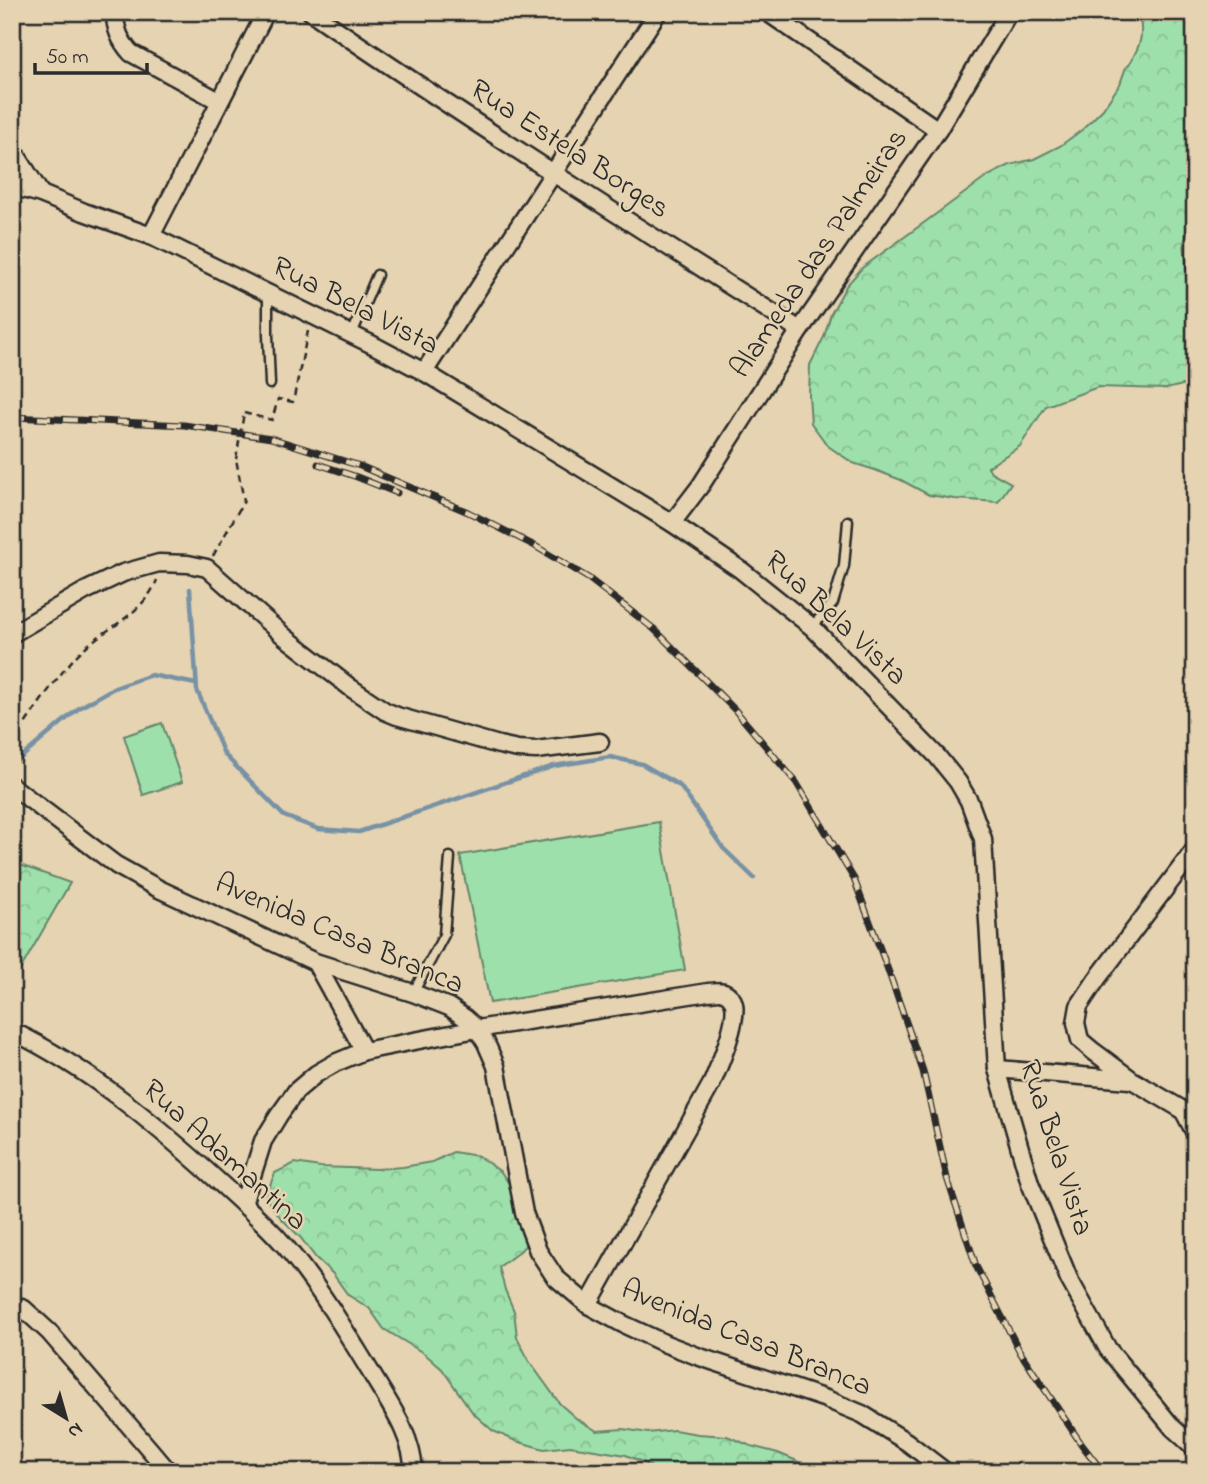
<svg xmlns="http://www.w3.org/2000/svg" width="1207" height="1484" viewBox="0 0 1207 1484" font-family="'Indie Flower',sans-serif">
  <defs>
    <pattern id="forest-crowns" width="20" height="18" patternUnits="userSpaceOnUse" patternTransform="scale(1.75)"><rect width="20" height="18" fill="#9ee0ab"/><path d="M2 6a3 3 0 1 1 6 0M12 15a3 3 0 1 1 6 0" fill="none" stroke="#88c093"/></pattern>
  </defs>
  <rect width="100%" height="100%" fill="#e5d3b1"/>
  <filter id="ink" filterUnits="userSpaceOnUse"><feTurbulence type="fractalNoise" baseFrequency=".0143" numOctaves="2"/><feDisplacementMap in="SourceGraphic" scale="14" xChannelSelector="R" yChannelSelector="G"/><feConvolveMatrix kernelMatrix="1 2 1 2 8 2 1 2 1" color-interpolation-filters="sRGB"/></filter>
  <g filter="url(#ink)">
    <g fill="url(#forest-crowns)" stroke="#64866b" stroke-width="2">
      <path d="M1138,12H1195V208L1184,243L1187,270L1195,287V382L1166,389L1098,387L1046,406L1020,446L988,467L991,472L1011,483L998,502L955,499L929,495L901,480L875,470L853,463L828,446L811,423L809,395L810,365L824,337L831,314L846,286L862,268L988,176L1010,165L1034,159L1060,146L1083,129L1103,109L1120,84L1126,67L1128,66C1140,47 1145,35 1138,12Z"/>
      <polygon points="12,862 70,883 12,984"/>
      <polygon points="453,1152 478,1156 501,1172 516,1194 535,1235 520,1251 499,1267 505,1290 514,1311 517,1337 529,1361 560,1404 577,1419 597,1431 623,1429 648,1433 674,1430 698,1434 727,1436 751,1446 778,1453 797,1461 797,1462 832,1466 841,1472 657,1472 649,1465 626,1455 570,1446 544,1449 516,1441 493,1431 473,1413 442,1369 425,1354 384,1329 369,1308 348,1295 333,1274 316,1258 300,1237 281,1218 265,1197 275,1173 295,1163 320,1167 377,1169 403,1167 432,1162"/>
    </g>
    <g fill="#9ee0ab" stroke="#64866b" stroke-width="2">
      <polygon points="162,723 182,782 143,795 124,736"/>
      <polygon points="659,822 685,970 490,1003 460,855"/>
    </g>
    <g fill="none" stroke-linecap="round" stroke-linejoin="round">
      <g stroke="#7892a5" stroke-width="4.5">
        <polyline points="190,589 197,690 224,754 284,816 318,829 359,832 554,766 610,757 642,764 680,786 723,848 754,878"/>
        <polyline points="18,760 79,708 112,689 151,675 196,684"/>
      </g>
      <g stroke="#2b2b2b" stroke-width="13">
        <g id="lane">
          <polyline points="268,293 268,335 270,384"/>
          <polyline points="352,334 377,275"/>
          <polyline points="812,627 833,603 844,566 848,521"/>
          <polyline points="413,993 444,935 450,857"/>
        </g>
      </g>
      <g stroke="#2b2b2b" stroke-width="21">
        <g id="street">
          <path d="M114,12C116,29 119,40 131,53L219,101"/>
          <path d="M311,12C471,122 635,226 800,330"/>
          <polyline points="767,12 938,130"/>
          <polyline points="12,148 41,194"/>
          <polyline points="12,186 41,194 84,212 151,236 373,345 424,372 672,523 741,570 812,627 937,756 958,782 969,801 983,839 997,1069 1030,1183 1069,1279 1108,1349 1173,1428 1195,1448"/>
          <polyline points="151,236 266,12"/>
          <polyline points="424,372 658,12"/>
          <polyline points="672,523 701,485 800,330 938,130 1009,12"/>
          <polyline points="12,634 85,591 123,573 159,563 188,564 207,568 285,637 351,688 385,711 397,716 499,745 518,749 536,750 600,742"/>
          <polyline points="12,786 116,865 159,889 315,962 413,993 449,1007 465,1018 477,1029 486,1043 496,1066 524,1213 538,1251 555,1277 588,1305 623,1324 666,1344 697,1356 826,1399 862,1414 907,1442 946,1472"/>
          <polyline points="1195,849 1097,979 1079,1006 1076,1023 1080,1040 1093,1051 1132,1080 1183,1110 1195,1133"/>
          <polyline points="315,962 364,1051"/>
          <path d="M12,1031C89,1068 155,1124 218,1181C242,1203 269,1226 290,1252C320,1289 345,1330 370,1371C389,1404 412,1433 414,1472"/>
          <polyline points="997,1069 1130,1080"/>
          <path d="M243,1204L263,1141L279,1115L296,1091L316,1074L335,1063L364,1051L409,1042L477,1029L708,992C713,992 720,990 724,992C729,994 733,999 734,1004C738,1022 719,1066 712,1083L588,1305"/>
          <polyline points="12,1304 24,1309 49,1332 169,1472"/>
        </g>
      </g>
      <g stroke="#2b2b2b" stroke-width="2.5" stroke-dasharray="7 5" stroke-linecap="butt">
        <polyline points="244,413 272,420 278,399 293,402 308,331"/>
        <polyline points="213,556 244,501 236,459"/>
        <path d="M12,743C33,713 53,681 78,654C103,628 142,617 157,580"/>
      </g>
      <use href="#lane" stroke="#e5d3b1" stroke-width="8"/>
      <use href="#street" stroke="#e5d3b1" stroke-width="16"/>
      <g stroke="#2b2b2b" stroke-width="7">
        <g id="rail">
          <polyline points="12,417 184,425 271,438 360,466 468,512 535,546 588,578 654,629 735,710 796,782 854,879 888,970 923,1071 947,1178 976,1266 1020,1352 1082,1445 1103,1472"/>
          <polyline points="318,464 357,477 397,493"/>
        </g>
      </g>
      <use href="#rail" stroke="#e5d3b1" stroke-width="4.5" stroke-dasharray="13" stroke-linecap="butt"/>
      <polyline stroke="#2b2b2b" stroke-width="2.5" stroke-dasharray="7 5" stroke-linecap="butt" points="236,459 244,413"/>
    </g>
  </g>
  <g text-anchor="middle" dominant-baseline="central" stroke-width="5" stroke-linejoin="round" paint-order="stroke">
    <g font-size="30" fill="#2b2b2b" stroke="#e5d3b1">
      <text transform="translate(569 150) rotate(33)">Rua Estela Borges</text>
      <text transform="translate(820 254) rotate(-56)">Alameda das Palmeiras</text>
      <text transform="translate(355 307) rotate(27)">Rua Bela Vista</text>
      <text transform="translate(835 619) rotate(43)">Rua Bela Vista</text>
      <text transform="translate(339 935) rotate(23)">Avenida Casa Branca</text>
      <text transform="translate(1055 1148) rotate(72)">Rua Bela Vista</text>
      <text transform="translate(224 1156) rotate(42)">Rua Adamantina</text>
      <text transform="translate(746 1339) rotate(22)">Avenida Casa Branca</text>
    </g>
  </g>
  <rect width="1207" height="1484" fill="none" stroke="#e5d3b1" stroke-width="42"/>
  <rect x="21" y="21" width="1165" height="1442" fill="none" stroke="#2b2b2b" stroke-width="2.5" filter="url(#ink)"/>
  <g transform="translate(66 1418) rotate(143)" stroke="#e5d3b1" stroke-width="5" paint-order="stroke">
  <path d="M0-5L12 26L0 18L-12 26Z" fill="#2b2b2b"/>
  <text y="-10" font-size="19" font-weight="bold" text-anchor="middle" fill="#2b2b2b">N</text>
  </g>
  <path d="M35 63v10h112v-10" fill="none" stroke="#2b2b2b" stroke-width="3.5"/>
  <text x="46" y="63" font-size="21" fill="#2b2b2b" stroke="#e5d3b1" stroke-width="5" paint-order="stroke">50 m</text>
</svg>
